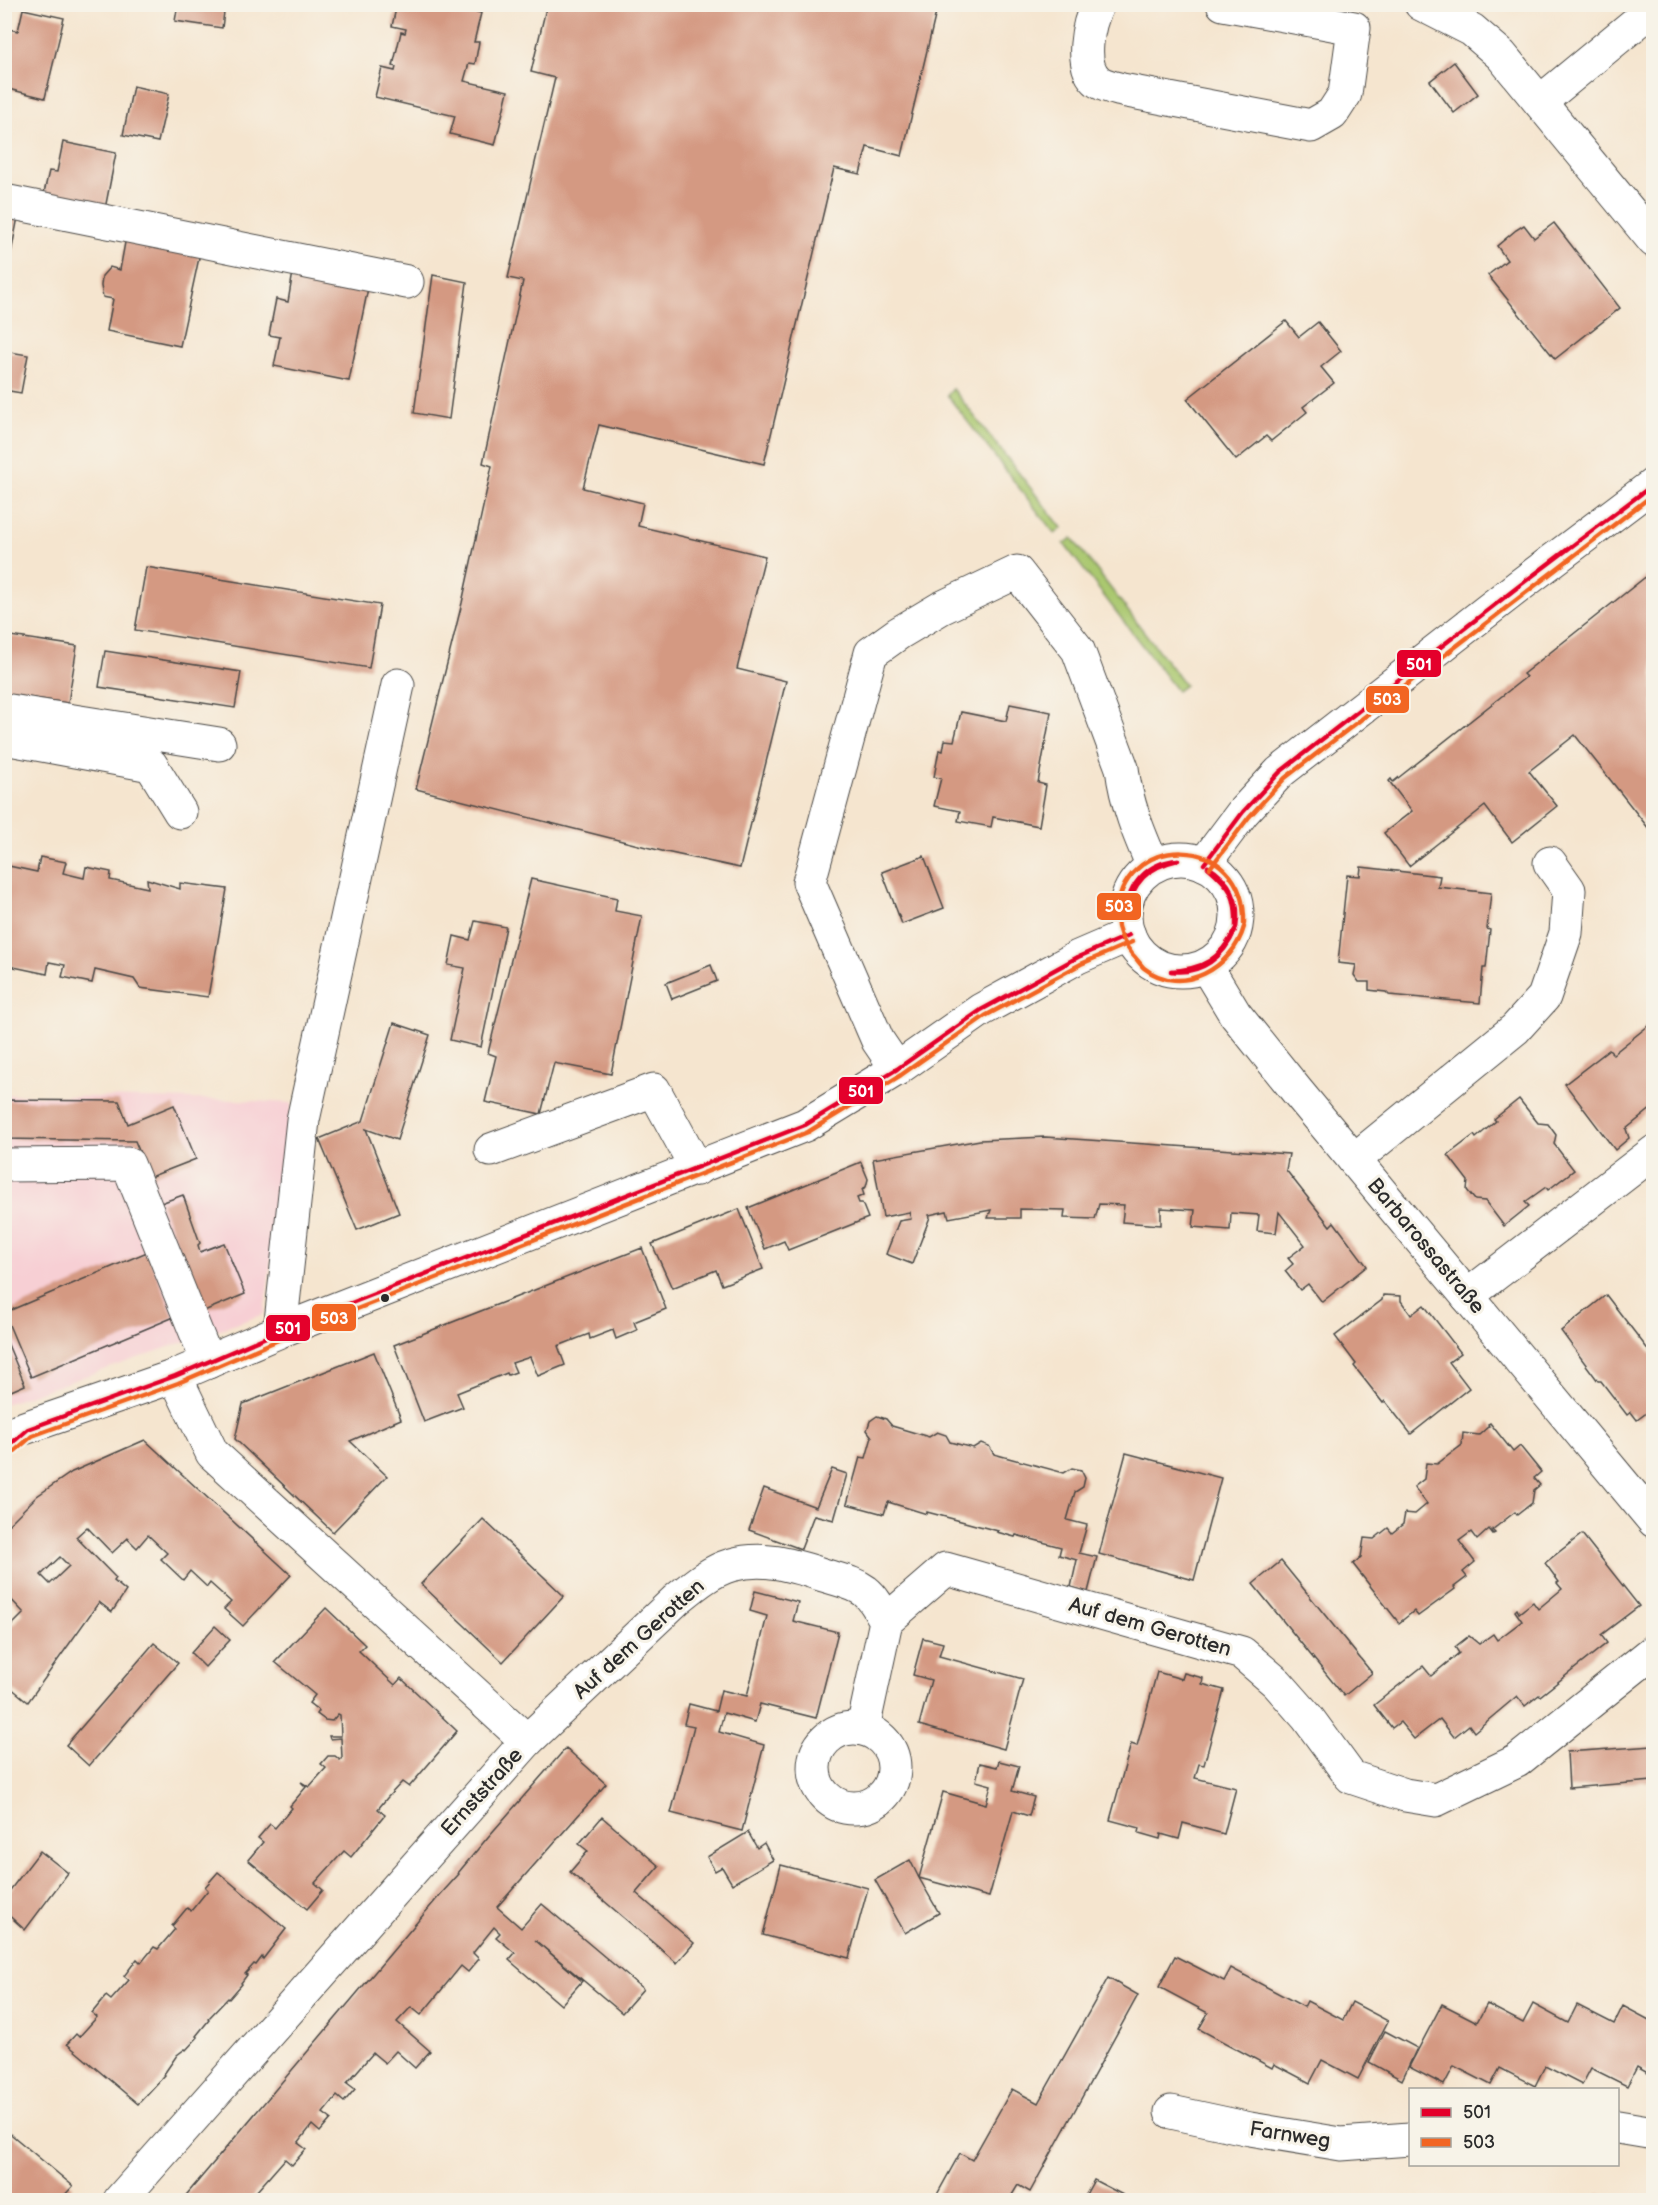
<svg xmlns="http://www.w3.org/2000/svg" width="1658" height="2205" viewBox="0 0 1658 2205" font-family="'Balsamiq Sans',sans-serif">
  <rect width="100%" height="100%" fill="#f7f3e8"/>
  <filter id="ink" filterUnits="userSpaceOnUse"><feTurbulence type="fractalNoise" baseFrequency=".0167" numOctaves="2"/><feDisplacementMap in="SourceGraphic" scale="12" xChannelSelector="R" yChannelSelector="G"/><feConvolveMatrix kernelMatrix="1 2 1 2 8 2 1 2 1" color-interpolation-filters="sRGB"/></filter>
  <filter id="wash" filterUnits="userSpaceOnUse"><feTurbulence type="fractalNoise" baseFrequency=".008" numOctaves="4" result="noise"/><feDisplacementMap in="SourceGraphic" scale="24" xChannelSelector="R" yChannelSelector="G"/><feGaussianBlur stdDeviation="1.35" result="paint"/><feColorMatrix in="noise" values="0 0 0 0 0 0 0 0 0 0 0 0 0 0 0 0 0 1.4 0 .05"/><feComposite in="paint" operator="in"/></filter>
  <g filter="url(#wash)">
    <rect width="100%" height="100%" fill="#f5e5cf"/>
    <polygon fill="#f7cfd4" points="5,1095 237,1100 292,1103 264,1314 5,1404"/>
    <g fill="#aac870" stroke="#6a7a4e" stroke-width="1.5">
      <polygon points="953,389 1062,528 1055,534 947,395"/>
      <polygon points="1072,538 1185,685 1177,691 1064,544"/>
    </g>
    <g id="blocks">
      <g fill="#d49982" fill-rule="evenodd">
        <polygon points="178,4 225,4 222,28 175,21"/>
        <polygon points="397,4 452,4 452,6 481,13 474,42 479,42 475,64 469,63 464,81 508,91 495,145 450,134 455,116 375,97 382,68 395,71 396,67 393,66 401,32 405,33 406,29 392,26"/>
        <polygon points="547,4 938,4 902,156 867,147 860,174 834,168 764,464 599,425 583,488 643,503 638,526 765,556 737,669 786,681 740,868 666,852 416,789 462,603 492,466 483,463 523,281 508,278 555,78 531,72"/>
        <polygon points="23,9 64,18 45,98 4,88 4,28 18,31"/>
        <polygon points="1454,62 1478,94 1454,113 1430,81"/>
        <polygon points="133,86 169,94 158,142 123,135"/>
        <polygon points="63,142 116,153 105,209 43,197 49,171 57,172"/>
        <polygon points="4,215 18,217 6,279 4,279"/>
        <polygon points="1554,223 1620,308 1555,359 1488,275 1507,260 1497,246 1516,230 1524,225 1534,238"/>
        <polygon points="126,237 200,253 180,346 107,331 113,299 103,297 101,286 102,276 110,267 120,270"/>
        <polygon points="293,272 368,288 349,381 274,366 280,337 269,335 276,299 288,302"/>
        <polygon points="433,275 467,282 449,419 414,413"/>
        <polygon points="1286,321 1299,337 1318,322 1341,351 1321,367 1334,383 1303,407 1307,412 1271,441 1266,436 1236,460 1187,399"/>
        <polygon points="4,351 28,355 21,393 4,390"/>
        <polygon points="146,567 380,605 369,668 135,630"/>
        <polygon points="1653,571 1653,834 1575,735 1529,771 1557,806 1512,842 1485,806 1409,866 1384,833 1412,811 1389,781 1391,779 1393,782 1526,677 1523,674"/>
        <polygon points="4,635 77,646 68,703 7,694 6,698 4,697"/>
        <polygon points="105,651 241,672 235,708 99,687"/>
        <polygon points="1010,704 1051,712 1038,783 1046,785 1039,826 993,817 991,827 958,821 960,811 934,806 941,778 934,777 939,750 943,751 945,740 954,741 961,712 1006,721"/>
        <polygon points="924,856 944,908 902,924 882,872"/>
        <polygon points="40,857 66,862 63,873 84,878 86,867 111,872 110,880 148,888 147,879 180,889 180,883 227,889 208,997 140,988 134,979 95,970 92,983 62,977 65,965 49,962 47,974 4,965 4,865 37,872"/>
        <polygon points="1361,867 1440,876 1438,887 1491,893 1487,929 1490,930 1486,968 1483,968 1480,1003 1389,995 1386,992 1369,990 1369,982 1359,982 1354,975 1356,965 1338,963 1347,875 1360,876"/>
        <polygon points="531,879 617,898 615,911 642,916 611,1074 554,1063 541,1114 485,1102 496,1056 488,1053"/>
        <polygon points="475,921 506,927 481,1047 450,1040 465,968 448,965 454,936 470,940"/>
        <polygon points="711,965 717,981 672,999 666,983"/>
        <polygon points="1653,1022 1653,1111 1652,1108 1626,1129 1629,1138 1615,1150 1565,1084 1609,1050 1613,1054"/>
        <polygon points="394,1023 430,1035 397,1140 366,1129 399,1213 357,1230 319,1139 363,1121"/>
        <polygon points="1519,1099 1538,1123 1548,1124 1556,1135 1554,1144 1574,1170 1548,1190 1546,1187 1525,1202 1529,1206 1504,1226 1485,1201 1475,1200 1467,1190 1468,1181 1448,1155 1474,1135 1476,1138 1496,1121 1494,1119"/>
        <polygon points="4,1100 119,1101 128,1124 174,1105 196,1159 150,1177 135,1141 4,1139"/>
        <polygon points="1045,1137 1289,1154 1286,1170 1330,1226 1334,1222 1367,1266 1322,1302 1308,1284 1300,1290 1285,1271 1293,1264 1288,1258 1305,1245 1279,1212 1276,1233 1257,1231 1259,1215 1231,1213 1230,1230 1193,1227 1195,1210 1161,1208 1161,1225 1122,1222 1124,1205 1099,1204 1095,1219 1064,1218 1065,1210 1020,1209 1020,1218 988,1218 991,1210 949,1218 947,1211 929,1215 930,1217 912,1264 886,1254 899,1221 911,1219 909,1212 883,1217 873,1159 980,1140"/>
        <polygon points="861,1162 868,1179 866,1187 862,1189 864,1195 857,1198 859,1203 862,1203 868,1218 788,1250 784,1241 765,1249 748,1208"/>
        <polygon points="183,1195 200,1243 198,1245 200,1252 224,1243 245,1294 204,1311 161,1203"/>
        <polygon points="739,1209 763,1269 722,1285 716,1270 672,1288 652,1244"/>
        <polygon points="642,1248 666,1309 634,1322 637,1330 616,1339 613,1330 590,1339 589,1334 558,1346 565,1365 538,1376 530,1357 512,1363 516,1372 508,1375 507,1373 457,1393 463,1407 424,1422 394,1345"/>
        <polygon points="147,1252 174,1317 31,1377 4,1313"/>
        <polygon points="1383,1295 1401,1296 1401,1301 1411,1315 1424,1305 1461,1353 1449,1362 1469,1388 1411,1434 1385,1401 1383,1403 1354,1366 1356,1364 1335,1336 1382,1300"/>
        <polygon points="1606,1295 1653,1356 1653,1395 1649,1399 1653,1404 1653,1408 1637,1420 1631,1412 1627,1415 1601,1381 1598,1381 1561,1331"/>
        <polygon points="4,1335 25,1385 4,1394"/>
        <polygon points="374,1352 401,1419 350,1441 387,1476 333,1532 235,1439 243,1404"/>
        <polygon points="877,1416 886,1419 892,1426 929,1437 937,1432 946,1435 950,1442 973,1448 981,1443 989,1446 994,1454 1064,1473 1072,1468 1081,1470 1085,1478 1083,1487 1075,1492 1067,1520 1087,1525 1079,1553 1097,1557 1088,1592 1071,1587 1077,1560 1059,1555 1061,1547 1016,1535 1015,1537 997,1532 998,1531 927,1512 927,1514 888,1502 884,1514 847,1504 860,1457 866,1458 872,1437 867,1430 870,1421"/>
        <polygon points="1490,1423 1513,1452 1520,1446 1541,1472 1534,1478 1540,1485 1534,1490 1532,1503 1517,1515 1515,1512 1492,1530 1495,1533 1493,1534 1489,1529 1477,1540 1471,1532 1459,1541 1475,1562 1463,1572 1467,1577 1454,1587 1455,1589 1418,1616 1414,1611 1399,1623 1353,1564 1361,1557 1364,1538 1374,1539 1388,1528 1392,1533 1403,1524 1405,1513 1415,1514 1427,1504 1414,1487 1424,1479 1426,1463 1437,1464 1462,1445 1463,1433 1479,1435 1489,1426 1488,1424"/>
        <path d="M145,1440L291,1575L243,1626L224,1609L231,1602L210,1583L207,1587L190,1571L183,1580L161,1559L167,1553L148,1535L137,1548L128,1539L129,1537L112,1553L87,1527L76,1537L116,1578L114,1581L126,1591L112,1612L99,1602L28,1702L4,1682V1633L24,1613L4,1592V1529L37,1496L72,1472ZM60,1557L69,1566L50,1584L41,1575Z"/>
        <polygon points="1126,1453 1221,1478 1194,1580 1099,1554"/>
        <polygon points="832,1469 847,1474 834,1520 814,1515 801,1549 749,1530 764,1488 816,1507"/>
        <polygon points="483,1519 564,1596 503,1662 421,1584"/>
        <polygon points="1582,1534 1639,1606 1601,1635 1607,1643 1540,1696 1539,1695 1525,1706 1517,1696 1474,1732 1469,1725 1454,1737 1440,1719 1414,1739 1400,1722 1392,1728 1374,1705 1423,1666 1431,1676 1459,1653 1455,1647 1469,1636 1479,1644 1493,1634 1497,1640 1522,1621 1515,1611 1517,1609 1519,1613 1533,1602 1538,1609 1562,1589 1557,1583 1559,1582 1545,1563"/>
        <polygon points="1281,1561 1372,1673 1344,1696 1253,1584"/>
        <polygon points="755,1591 798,1602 793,1621 838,1632 816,1718 760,1704 755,1722 724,1713 719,1732 764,1745 742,1831 671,1813 694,1726 684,1724 689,1704 716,1711 721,1690 747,1696 767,1616 750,1611"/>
        <polygon points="326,1608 365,1645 359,1651 395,1685 401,1678 457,1731 409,1787 402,1782 387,1798 378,1809 385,1815 351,1857 344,1851 324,1873 315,1883 323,1890 307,1909 248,1860 263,1842 258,1838 270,1824 275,1828 292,1808 290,1806 306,1787 301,1782 309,1787 326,1768 321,1764 328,1756 335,1756 340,1760 342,1758 341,1738 330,1739 329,1736 341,1736 340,1715 338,1714 332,1721 325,1720 317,1714 319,1711 309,1703 315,1695 275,1662"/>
        <polygon points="215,1626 230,1640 205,1667 191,1653"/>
        <polygon points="923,1638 943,1643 939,1656 1023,1679 1004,1749 919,1725 931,1680 913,1675"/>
        <polygon points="154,1643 178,1663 89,1766 66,1745"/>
        <polygon points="1157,1672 1182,1679 1184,1673 1203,1678 1202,1684 1224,1690 1204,1765 1199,1764 1195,1778 1236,1788 1224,1834 1183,1823 1179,1839 1161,1834 1160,1839 1139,1833 1140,1828 1110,1820 1131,1744 1137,1746"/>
        <polygon points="1653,1746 1653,1781 1569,1788 1567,1752"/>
        <polygon points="566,1748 606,1784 497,1907 521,1928 542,1904 643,1989 622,2013 535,1940 582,1981 561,2005 509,1960 515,1953 496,1937 500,1933 494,1927 473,1953 479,1959 468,1972 461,1966 421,2015 411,2007 397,2022 430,2051 415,2068 396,2051 385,2063 373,2053 347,2083 355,2089 344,2102 337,2096 323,2113 331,2119 320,2132 312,2125 298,2143 306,2149 292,2165 285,2159 249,2200 182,2200 440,1895 459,1874 458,1873 488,1837"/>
        <polygon points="999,1761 1019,1766 1012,1791 1034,1797 1029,1816 1013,1811 989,1897 919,1878 939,1913 905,1933 875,1880 910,1860 919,1878 943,1792 986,1804 991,1785 976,1781 980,1763 997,1767"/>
        <polygon points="602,1817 659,1866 636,1893 694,1943 677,1963 570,1872 588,1851 579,1844"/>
        <polygon points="748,1832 757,1848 764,1843 773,1860 732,1884 722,1867 715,1871 707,1857"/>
        <polygon points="40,1851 68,1873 25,1930 4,1911 4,1898"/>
        <polygon points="781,1865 868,1888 849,1958 763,1935"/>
        <polygon points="218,1872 286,1929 263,1959 262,1957 256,1965 254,1964 245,1974 247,1975 241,1983 242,1984 229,1999 228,1998 208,2019 209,2020 196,2036 198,2037 186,2050 185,2049 177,2055 164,2074 165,2075 138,2104 67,2044 76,2034 79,2037 97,2017 92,2013 106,1996 111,2000 129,1980 124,1976 137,1959 141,1963 154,1947 158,1949 175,1929 172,1926 187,1908 191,1911 208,1890 205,1887"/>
        <polygon points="1175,1956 1224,1981 1231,1968 1304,2007 1307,2001 1343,2020 1352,2002 1388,2021 1358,2079 1322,2060 1310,2083 1274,2064 1272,2068 1199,2029 1208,2013 1159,1987"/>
        <polygon points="1108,1978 1138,1995 1030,2192 1018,2185 1009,2200 934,2200 960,2153 972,2160 1012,2089 1038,2103"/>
        <polygon points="1442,2004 1477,2022 1487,2004 1523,2023 1533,2004 1568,2023 1577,2005 1614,2024 1623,2006 1653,2022 1653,2076 1637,2067 1627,2086 1591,2068 1582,2085 1545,2066 1535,2086 1500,2068 1491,2085 1454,2066 1444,2085 1409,2067"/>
        <polygon points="1385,2031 1417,2048 1402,2080 1369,2062"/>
        <polygon points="7,2131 73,2186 60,2200 4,2200 4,2134"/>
        <polygon points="1094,2180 1125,2196 1122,2200 1083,2200"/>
        <polygon points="1598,2194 1613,2200 1595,2200"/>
      </g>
    </g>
  </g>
  <g filter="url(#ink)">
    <use href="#blocks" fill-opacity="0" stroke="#494744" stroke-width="1.5"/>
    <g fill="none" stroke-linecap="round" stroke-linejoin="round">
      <g stroke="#494744" stroke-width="35">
        <g id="minor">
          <path d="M1098,4C1088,23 1078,67 1099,82C1105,86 1115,88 1122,90L1311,126L1332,114L1345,94L1354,28L1223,4"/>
          <polyline points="1421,4 1472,30 1501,55 1654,241"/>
          <polyline points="1540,102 1654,8"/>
          <polyline points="4,201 407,282"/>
          <polyline points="4,710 219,744"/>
          <polyline points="4,738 151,765 180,812"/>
          <polyline points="1206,966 1235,1014 1296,1090 1654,1521"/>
          <path d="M897,1069L878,1041L809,882L871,653L899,633L941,608L1017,572L1078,650L1122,768C1126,803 1139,834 1153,866"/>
          <polyline points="491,1150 654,1090 697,1169"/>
          <polyline points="1354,1160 1515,1029 1544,997 1566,933 1569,890 1550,863"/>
          <polyline points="4,1165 128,1164 208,1362"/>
          <polyline points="1467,1296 1654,1152"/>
          <polyline points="280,1331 303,1120 398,685"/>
          <polyline points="175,1376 212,1453 527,1741"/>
          <polyline points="886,1621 946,1569 1242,1653 1277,1683 1307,1717 1351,1777 1405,1795 1436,1800 1517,1761 1654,1651"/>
          <circle cx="854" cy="1768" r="40"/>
          <polyline points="1171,2112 1250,2129 1341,2144 1410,2139"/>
          <polyline points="1618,2127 1654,2133"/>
          <path d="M120,2200L527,1741L676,1600C692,1587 710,1571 731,1565C766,1555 797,1567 830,1577C843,1581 854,1583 865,1591C875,1599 880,1610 886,1621L863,1728"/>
        </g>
      </g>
      <g stroke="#494744" stroke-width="35">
        <g id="major">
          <circle cx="1181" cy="915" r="56"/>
          <polyline points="1204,864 1243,812 1280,772 1519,586 1654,484"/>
          <polyline points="4,1435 175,1376 280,1331 805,1125 897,1069 981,1010 1078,957 1129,935"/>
        </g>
      </g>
      <use href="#minor" stroke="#fff" stroke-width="33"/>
      <use href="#major" stroke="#fff" stroke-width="33"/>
      <g stroke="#f7f3e8" stroke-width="9">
        <g id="bus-1">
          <polyline points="1204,864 1243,812 1280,772 1519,586 1654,484"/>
          <path d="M1208,867C1230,880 1241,902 1236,927"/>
          <path d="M1208,867C1231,887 1237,896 1236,927"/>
          <path d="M1126,913C1128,883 1149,862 1178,860"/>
          <path d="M1126,913C1133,882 1147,867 1178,860"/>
          <path d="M1171,971C1201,975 1224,957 1235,930"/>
          <path d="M1171,971C1204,969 1220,959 1235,930"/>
          <polyline points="4,1450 28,1429 175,1376 280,1331 805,1125 897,1069 981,1010 1078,957 1129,935"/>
        </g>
      </g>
      <g stroke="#f7f3e8" stroke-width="9">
        <g id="bus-2">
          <polyline points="1210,868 1249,817 1285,778 1654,494"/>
          <path d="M1244,927C1233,967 1182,998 1144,968C1140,964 1136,958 1132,954C1124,944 1117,930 1117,917C1118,831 1247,829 1244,924"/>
          <polyline points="9,1456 32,1436 178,1383 283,1338 808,1132 901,1075 985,1016 1081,964 1132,942"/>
        </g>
      </g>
      <use href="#bus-1" stroke="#e4002b" stroke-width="4.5"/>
      <use href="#bus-2" stroke="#f26522" stroke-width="4.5"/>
    </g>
  </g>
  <circle fill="#2b2b2b" stroke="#f7f3e8" stroke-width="2" cx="385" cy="1298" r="5"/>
  <g text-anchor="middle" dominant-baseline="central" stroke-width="6" stroke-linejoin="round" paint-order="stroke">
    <g font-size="21" fill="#2b2b2b" stroke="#f7f3e8">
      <text transform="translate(1426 1246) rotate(50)">Barbarossastraße</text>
      <text transform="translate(1150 1627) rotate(16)">Auf dem Gerotten</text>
      <text transform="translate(639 1639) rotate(-42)">Auf dem Gerotten</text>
      <text transform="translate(482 1792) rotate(-48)">Ernststraße</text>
      <text transform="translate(1290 2135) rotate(9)">Farnweg</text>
    </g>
  </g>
  <g stroke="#f7f3e8" stroke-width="2">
    <rect x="1396" y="649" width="46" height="29" rx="6" fill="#e4002b"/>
    <rect x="1365" y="685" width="45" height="29" rx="6" fill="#f26522"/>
    <rect x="1096" y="892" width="46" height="29" rx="6" fill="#f26522"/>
    <rect x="838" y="1076" width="46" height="29" rx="6" fill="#e4002b"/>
    <rect x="311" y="1303" width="46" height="29" rx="6" fill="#f26522"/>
    <rect x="265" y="1314" width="46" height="28" rx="6" fill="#e4002b"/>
  </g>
  <g font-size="16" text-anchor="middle" font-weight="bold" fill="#fff">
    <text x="1419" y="670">501</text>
    <text x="1387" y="705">503</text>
    <text x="1119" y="912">503</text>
    <text x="861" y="1097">501</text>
    <text x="334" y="1324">503</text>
    <text x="288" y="1334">501</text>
  </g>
  <rect width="1658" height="2205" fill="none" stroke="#f7f3e8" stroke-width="24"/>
  <rect x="1409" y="2088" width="210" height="78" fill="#f7f3e8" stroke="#a5a39c" stroke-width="1.5"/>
  <rect x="1421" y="2108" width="30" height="9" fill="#e4002b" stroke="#a5a39c" stroke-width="1.5"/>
  <text x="1463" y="2118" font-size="18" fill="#2b2b2b">501</text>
  <rect x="1421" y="2138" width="30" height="9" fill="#f26522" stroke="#a5a39c" stroke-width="1.5"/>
  <text x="1463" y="2148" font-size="18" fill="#2b2b2b">503</text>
</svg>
